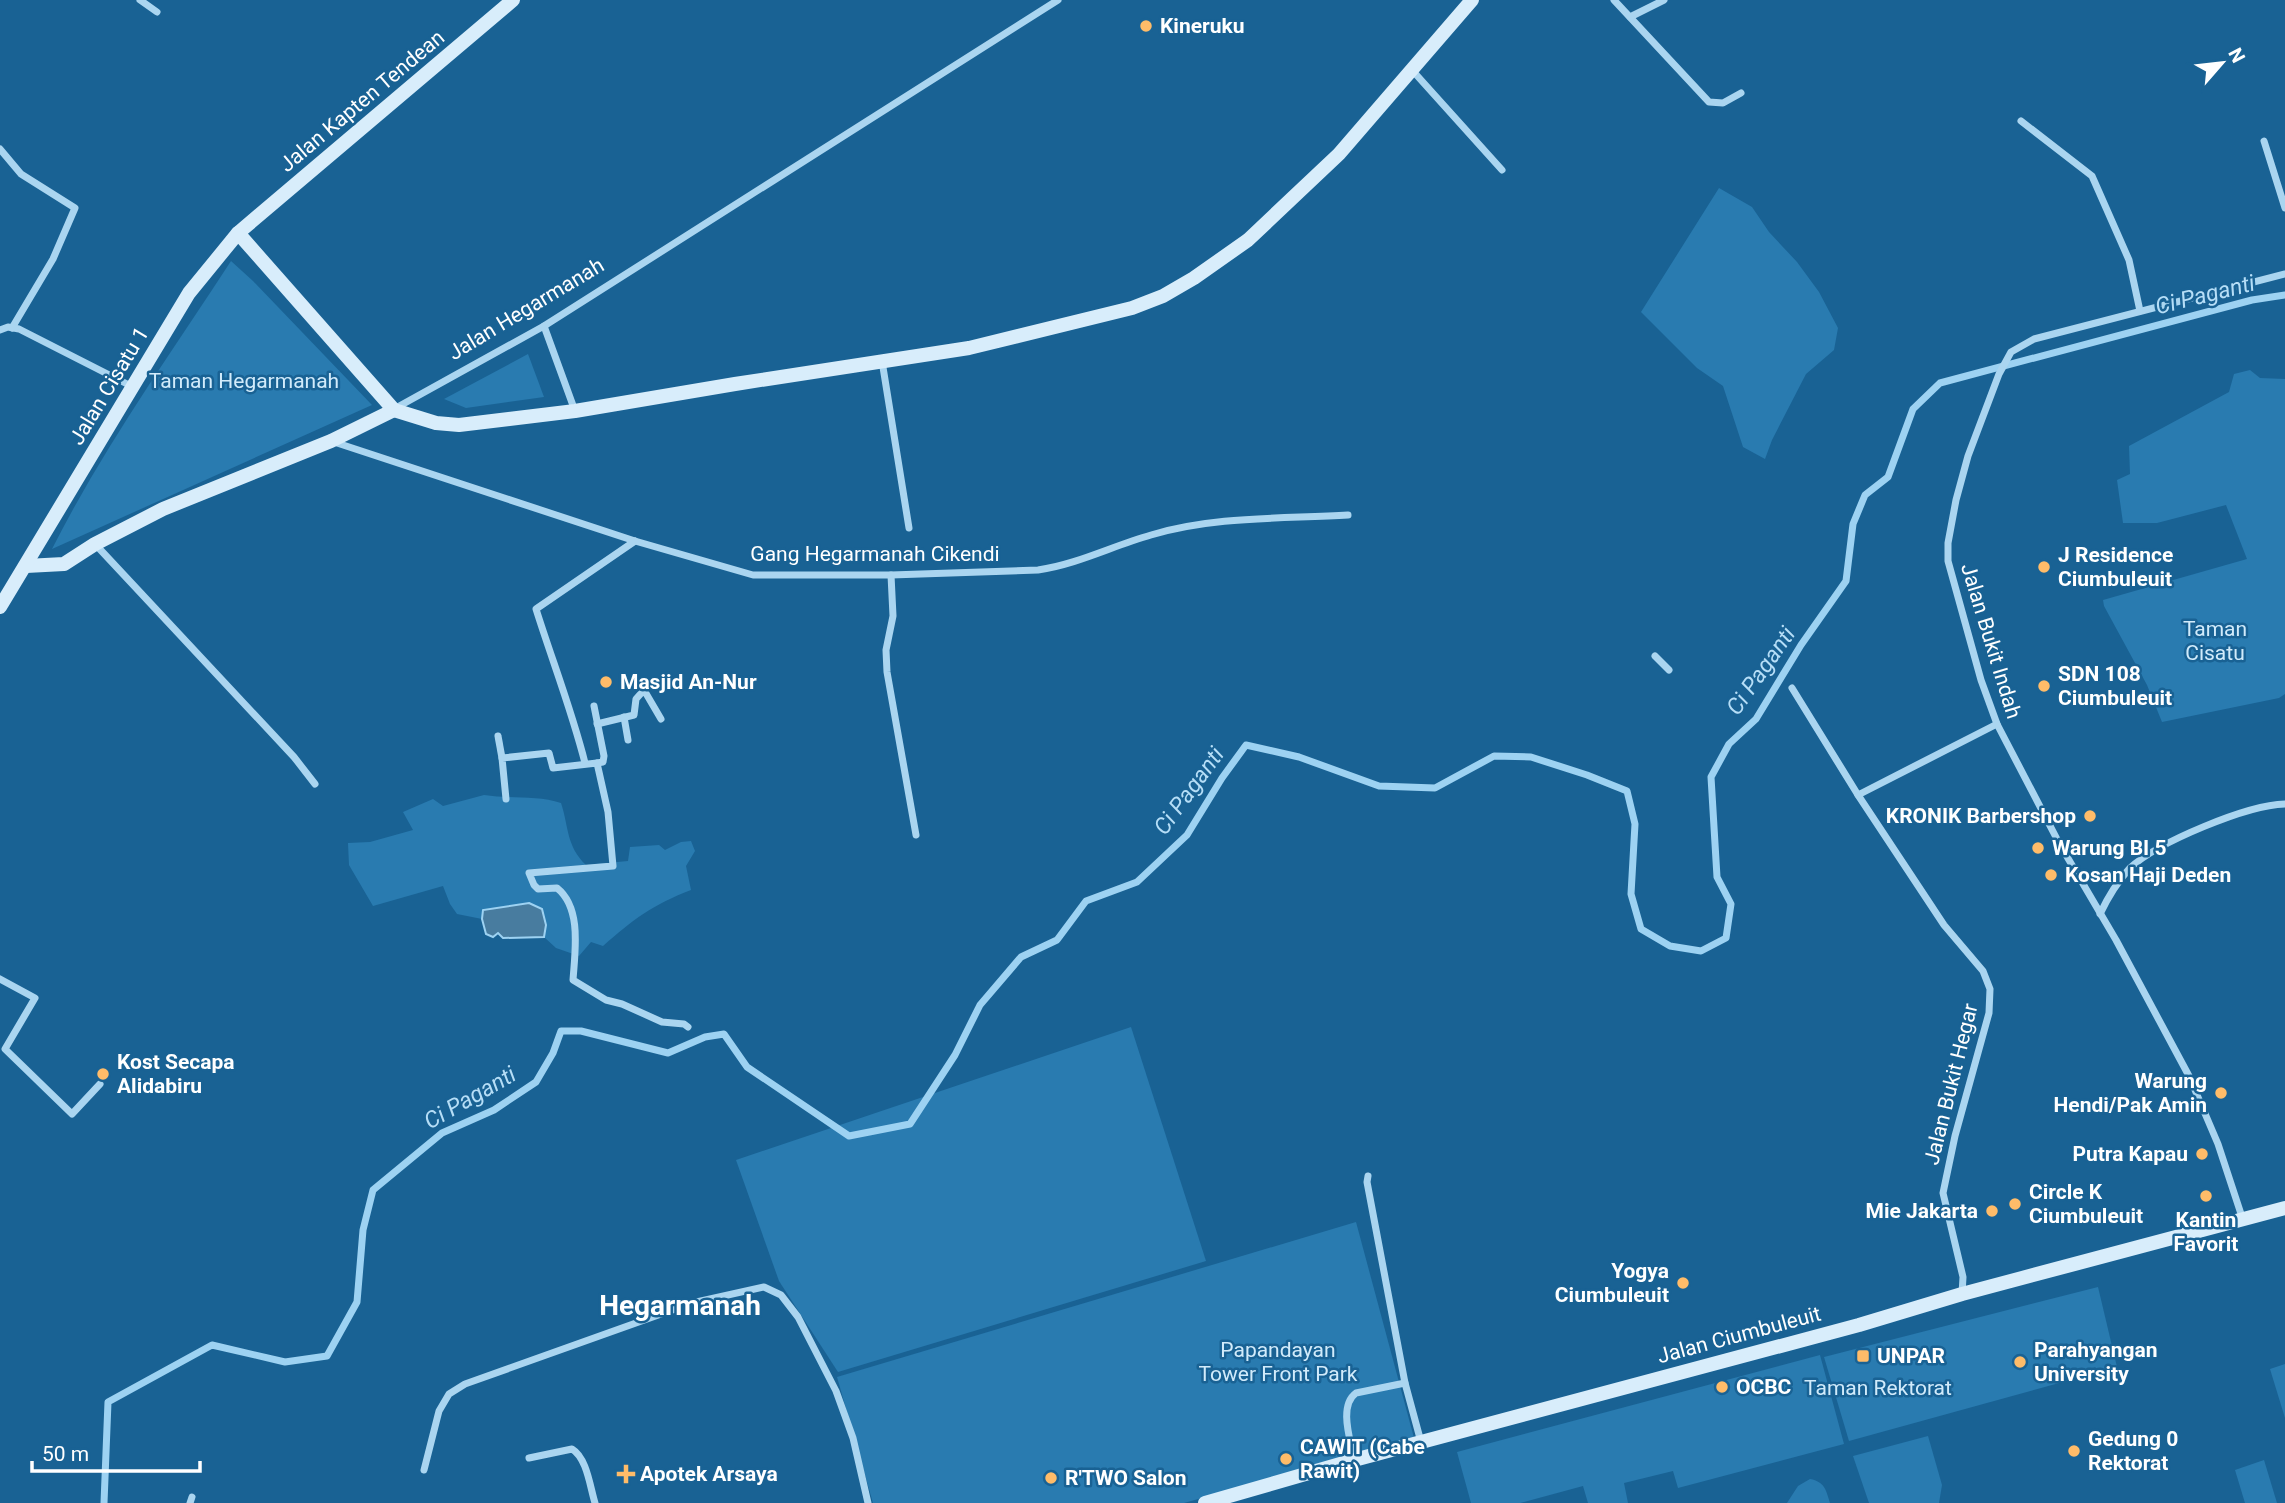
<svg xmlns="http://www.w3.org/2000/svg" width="2285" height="1503" viewBox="0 0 2285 1503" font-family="Roboto,sans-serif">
  <rect width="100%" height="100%" fill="#196294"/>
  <g fill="#297bb0">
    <polygon points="1719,188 1752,207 1769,232 1797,262 1819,292 1838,328 1834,350 1806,374 1772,440 1765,459 1743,447 1723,386 1697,368 1641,312"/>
    <path d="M231,261L253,281L372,405L52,549C103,448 169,356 231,261Z"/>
    <polygon points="528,354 544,397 466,408 444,399"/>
    <polygon points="2250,370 2260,378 2285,379 2285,694 2279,698 2162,722 2147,685 2104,606 2103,600 2247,559 2226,505 2157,523 2123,523 2117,480 2130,474 2129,446 2229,392 2234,374"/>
    <path d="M484,795C509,799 537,795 561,803C569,827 566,846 586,865L628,861L630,847L659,845L665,850L681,842L691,841L695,851L686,866L691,890C652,905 634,919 603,946L591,942L579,956L556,948L544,937L546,925L497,908L483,910L482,919L457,914L450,904L443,886L373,906L349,865L348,843L370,842L413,830L403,812L433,799L443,806Z"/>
    <polygon points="1131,1027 1206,1261 838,1372 779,1281 736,1160"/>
    <polygon points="1356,1222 1414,1438 1184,1503 873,1503 837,1377"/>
    <polygon points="2098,1287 2117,1367 1849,1441 1824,1357"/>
    <polygon points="1820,1355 1844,1444 1678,1488 1673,1471 1624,1483 1628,1503 1588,1503 1583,1486 1520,1503 1471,1503 1457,1452"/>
    <polygon points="2285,1364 2285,1418 2270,1369"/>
    <polygon points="1928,1436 1942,1485 1939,1503 1869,1503 1853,1456"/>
    <polygon points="2264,1460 2277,1503 2245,1503 2235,1470"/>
    <path d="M1810,1479C1825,1482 1826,1490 1830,1503H1787L1798,1486Z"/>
  </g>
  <polygon fill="#487c9f" stroke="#9dd2f2" stroke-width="2" points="529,903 542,909 546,925 544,937 503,938 498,933 493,937 486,934 482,919 483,910"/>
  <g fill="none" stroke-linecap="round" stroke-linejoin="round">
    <polyline stroke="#9dd2f2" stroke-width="7" points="104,1503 108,1402 212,1345 285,1362 327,1356 357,1302 363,1230 373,1190 442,1133 494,1110 536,1082 553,1053 561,1031 581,1031 668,1053 705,1037 724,1034 747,1067 849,1136 910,1124 955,1055 980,1005 1021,957 1057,940 1086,901 1137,882 1187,835 1222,778 1246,745 1299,757 1379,786 1435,788 1494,756 1531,757 1587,775 1627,791 1635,824 1631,894 1641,929 1670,946 1701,951 1726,938 1731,904 1717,877 1711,777 1729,744 1756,719 1801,645 1846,581 1853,524 1865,495 1888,477 1913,409 1940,383 2252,300 2285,295"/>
    <g stroke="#aad5f0" stroke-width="7">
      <polyline points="140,0 157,12"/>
      <polyline points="1614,0 1709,102 1723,103 1741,93"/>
      <polyline points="1630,17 1664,0"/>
      <polyline points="1412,70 1502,170"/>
      <polyline points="2021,121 2092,176 2129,260 2140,311"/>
      <polyline points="2264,141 2285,208"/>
      <polyline points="0,149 21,174 75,208 53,259 12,328"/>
      <polyline points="544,326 575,411"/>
      <polyline points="0,330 8,327 19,329 133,387"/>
      <polyline points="882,361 909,528"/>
      <polyline points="394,409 544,326 1058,0"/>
      <path d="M334,442L635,541L753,575H891L1038,570C1078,564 1112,546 1151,535C1214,516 1282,519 1348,515"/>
      <polyline points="95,544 294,757 315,784"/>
      <polyline points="891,575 893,616 886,650 887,672 916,835"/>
      <polyline points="1655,656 1669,670"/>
      <polyline points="1792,688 1858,795 1997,724"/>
      <polyline points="594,706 604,756 603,762 597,763"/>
      <polyline points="624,717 628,740"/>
      <polyline points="597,724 634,715 636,699 644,690 661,719"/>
      <polyline points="498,736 502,758"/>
      <path d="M585,763C572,711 552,660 536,609L635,541"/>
      <polyline points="1858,795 1944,925 1983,971 1990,989 1989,1013 1955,1136 1943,1193 1963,1277 1962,1294"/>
      <path d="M506,799L502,758L549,753L553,768L597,763L608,812L613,866L529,873L534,885L538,889L557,888C582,908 575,951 573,980L606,1000L622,1004L662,1022L684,1024L688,1027"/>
      <path d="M2100,914C2108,897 2117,882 2130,868C2158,842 2247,805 2285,804"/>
      <polyline points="0,979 35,998 5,1049 72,1114 100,1084"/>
      <polyline points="1368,1176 1367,1182 1405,1383 1421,1442"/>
      <polyline points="2243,1220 2218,1144 2189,1076 2116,940 2059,843 1997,724 1981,680 1948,561 1948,543 1956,500 1968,456 1999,374 2011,352 2034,339 2285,274"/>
      <path d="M529,1458L572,1449C587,1458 590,1487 595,1503"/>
      <path d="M1354,1460C1351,1441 1338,1406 1356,1393L1405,1383"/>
      <polyline points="424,1470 439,1411 449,1394 465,1384 692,1303 764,1287 781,1295 798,1317 836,1391 853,1438 868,1503"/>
      <polyline points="190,1503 192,1497"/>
    </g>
    <g stroke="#d8edfb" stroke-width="14">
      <polyline points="238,233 394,410 436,423 459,425 575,411 735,384 969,348 1132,308 1163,296 1194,278 1248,240 1339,154 1472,0"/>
      <polyline points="26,566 64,564 95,544 163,509 331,441 394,410"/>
      <polyline points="0,607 189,293 238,233 513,0"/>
      <polyline points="1205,1503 1354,1460 1859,1325 1962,1294 2285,1208"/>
    </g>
  </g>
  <g fill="#ffbc69" stroke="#196294" stroke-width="2.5">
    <circle cx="1146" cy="26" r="7"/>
    <circle cx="2044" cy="567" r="7"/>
    <circle cx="606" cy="682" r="7"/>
    <circle cx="2044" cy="686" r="7"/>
    <circle cx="2090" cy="816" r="7"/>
    <circle cx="2038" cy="848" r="7"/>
    <circle cx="2051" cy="875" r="7"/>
    <circle cx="103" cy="1074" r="7"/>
    <circle cx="2221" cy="1093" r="7"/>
    <circle cx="2202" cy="1154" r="7"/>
    <circle cx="2206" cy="1196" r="7"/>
    <circle cx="2015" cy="1204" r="7"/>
    <circle cx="1992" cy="1211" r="7"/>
    <circle cx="1683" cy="1283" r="7"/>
    <rect x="1856" y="1349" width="14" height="14" rx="3.5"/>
    <circle cx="2020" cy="1362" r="7"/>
    <circle cx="1722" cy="1387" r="7"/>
    <circle cx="2074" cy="1451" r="7"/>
    <circle cx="1286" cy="1459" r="7"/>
    <path d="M622.5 1463.5h7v7h7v7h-7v7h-7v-7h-7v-7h7z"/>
    <circle cx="1051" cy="1478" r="7"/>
  </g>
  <g text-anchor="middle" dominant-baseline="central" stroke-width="5" stroke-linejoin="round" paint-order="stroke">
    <g font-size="21" font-weight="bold" fill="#fff" stroke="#196294" text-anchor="start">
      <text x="1160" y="26">Kineruku</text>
      <text x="2058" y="555">J Residence<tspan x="2058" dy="24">Ciumbuleuit</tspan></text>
      <text x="2058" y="674">SDN 108<tspan x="2058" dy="24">Ciumbuleuit</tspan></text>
      <text x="620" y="682">Masjid An-Nur</text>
      <text x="2076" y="816" text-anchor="end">KRONIK Barbershop</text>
      <text x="2052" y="848">Warung BI 5</text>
      <text x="2065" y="875">Kosan Haji Deden</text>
      <text x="117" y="1062">Kost Secapa<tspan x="117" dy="24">Alidabiru</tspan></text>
      <text x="2207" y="1081" text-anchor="end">Warung<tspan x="2207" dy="24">Hendi/Pak Amin</tspan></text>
      <text x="2188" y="1154" text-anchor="end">Putra Kapau</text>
      <text x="2029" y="1192">Circle K<tspan x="2029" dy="24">Ciumbuleuit</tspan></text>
      <text x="1978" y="1211" text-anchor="end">Mie Jakarta</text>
      <text x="2206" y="1220" text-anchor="middle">Kantin<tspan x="2206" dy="24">Favorit</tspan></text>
      <text x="1669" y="1271" text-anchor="end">Yogya<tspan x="1669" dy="24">Ciumbuleuit</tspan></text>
      <text x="2034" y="1350">Parahyangan<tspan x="2034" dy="24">University</tspan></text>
      <text x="1877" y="1356">UNPAR</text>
      <text x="1736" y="1387">OCBC</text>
      <text x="2088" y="1439">Gedung 0<tspan x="2088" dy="24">Rektorat</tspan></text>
      <text x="1300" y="1447">CAWIT (Cabe<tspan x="1300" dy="24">Rawit)</tspan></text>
      <text x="640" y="1474">Apotek Arsaya</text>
      <text x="1065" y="1478">R'TWO Salon</text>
    </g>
    <g font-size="21" fill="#fff" stroke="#196294">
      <text transform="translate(362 101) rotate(-40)">Jalan Kapten Tendean</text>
      <text transform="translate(526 309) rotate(-31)">Jalan Hegarmanah</text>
      <text transform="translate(109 386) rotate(-59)">Jalan Cisatu 1</text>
      <text x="875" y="554">Gang Hegarmanah Cikendi</text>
      <text transform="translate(1991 641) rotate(73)">Jalan Bukit Indah</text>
      <text transform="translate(1951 1084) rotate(-76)">Jalan Bukit Hegar</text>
      <text transform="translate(1739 1335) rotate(-15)">Jalan Ciumbuleuit</text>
    </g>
    <g font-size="21" fill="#d1ebfb" stroke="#196294">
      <text x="244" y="381">Taman Hegarmanah</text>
      <text x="2215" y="629">Taman<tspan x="2215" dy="24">Cisatu</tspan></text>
      <text x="1278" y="1350">Papandayan<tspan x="1278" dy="24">Tower Front Park</tspan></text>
      <text x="1878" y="1388">Taman Rektorat</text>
    </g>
    <g font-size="23" font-style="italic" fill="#b6def7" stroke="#196294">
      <text transform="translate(2205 295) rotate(-14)">Ci Paganti</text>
      <text transform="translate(1761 671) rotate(-55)">Ci Paganti</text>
      <text transform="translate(1189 791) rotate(-54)">Ci Paganti</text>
      <text transform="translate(470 1098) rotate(-30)">Ci Paganti</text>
    </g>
    <g font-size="28" font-weight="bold" fill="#fff" stroke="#196294">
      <text x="680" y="1305">Hegarmanah</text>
    </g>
  </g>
  <g transform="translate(2222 63) rotate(62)" stroke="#196294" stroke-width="5" paint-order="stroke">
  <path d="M0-5L12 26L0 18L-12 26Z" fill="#ffffff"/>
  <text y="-10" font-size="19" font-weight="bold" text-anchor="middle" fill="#ffffff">N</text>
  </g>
  <path d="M32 1461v10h168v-10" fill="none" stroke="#ffffff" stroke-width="3.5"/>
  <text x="42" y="1461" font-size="21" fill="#ffffff" stroke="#196294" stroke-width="5" paint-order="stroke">50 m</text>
</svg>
